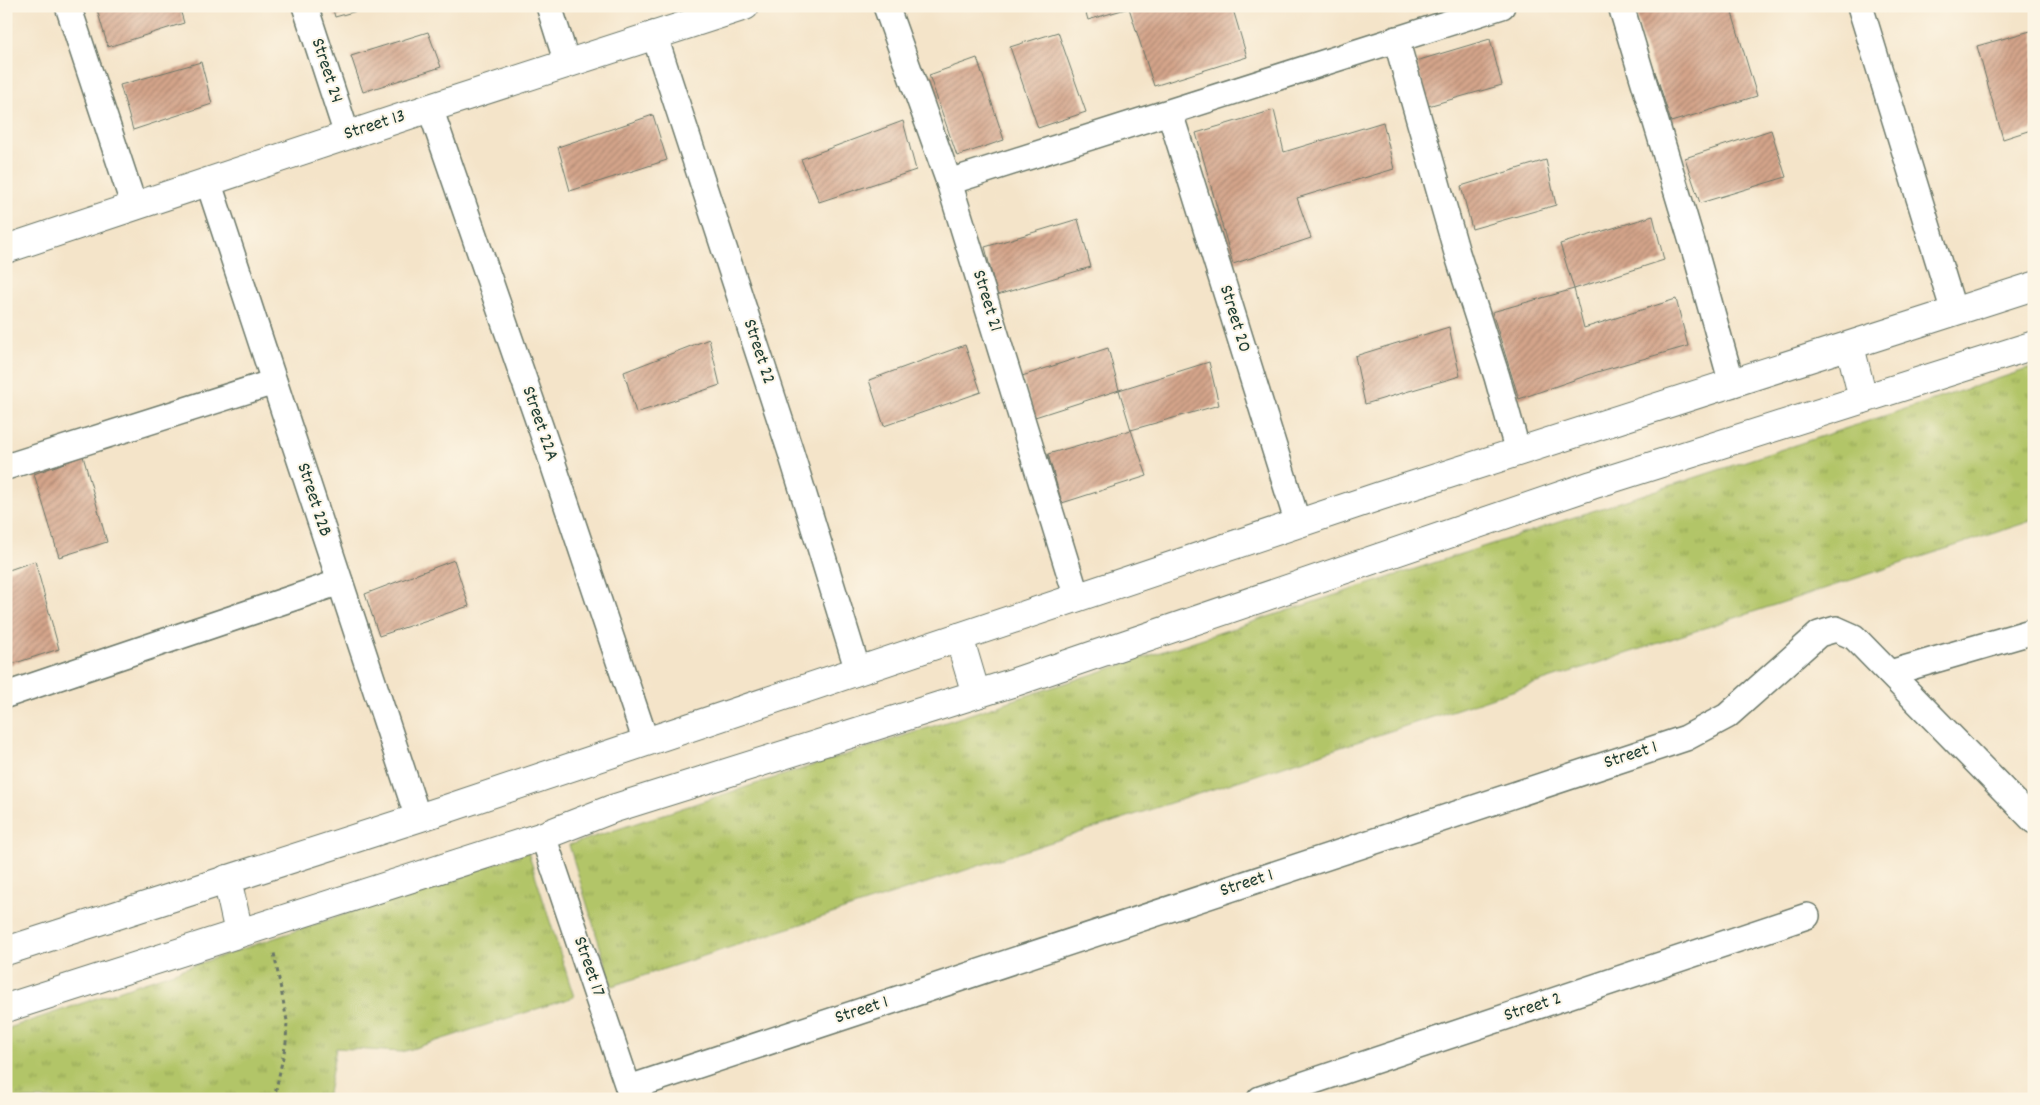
<svg xmlns="http://www.w3.org/2000/svg" width="2040" height="1105" viewBox="0 0 2040 1105" font-family="Dekko,sans-serif">
  <defs>
    <pattern id="grass-tufts" width="24" height="20" patternUnits="userSpaceOnUse" patternTransform="scale(1.25)"><rect width="24" height="20" fill="#b2c568"/><path d="M3 7l-1-3M5 7V3M7 7l1-3M15 17l-1-3M17 17v-4M19 17l1-3" fill="none" stroke="#90a156"/></pattern>
    <pattern id="building-hatch" width="6" height="6" patternUnits="userSpaceOnUse" patternTransform="scale(1.25)"><rect width="6" height="6" fill="#d4a48a"/><path d="M-1 1l2-2M0 6l6-6M5 7l2-2" fill="none" stroke="#ab8772"/></pattern>
  </defs>
  <rect width="100%" height="100%" fill="#fcf5e5"/>
  <filter id="ink" filterUnits="userSpaceOnUse"><feTurbulence type="fractalNoise" baseFrequency=".02" numOctaves="2"/><feDisplacementMap in="SourceGraphic" scale="10" xChannelSelector="R" yChannelSelector="G"/><feConvolveMatrix kernelMatrix="1 2 1 2 8 2 1 2 1" color-interpolation-filters="sRGB"/></filter>
  <filter id="wash" filterUnits="userSpaceOnUse"><feTurbulence type="fractalNoise" baseFrequency=".0096" numOctaves="4" result="noise"/><feDisplacementMap in="SourceGraphic" scale="20" xChannelSelector="R" yChannelSelector="G"/><feGaussianBlur stdDeviation="1.12" result="paint"/><feColorMatrix in="noise" values="0 0 0 0 0 0 0 0 0 0 0 0 0 0 0 0 0 1.4 0 .05"/><feComposite in="paint" operator="in"/></filter>
  <g filter="url(#wash)">
    <rect width="100%" height="100%" fill="#f4e4c9"/>
    <g fill="url(#grass-tufts)" stroke="#68814e">
      <polygon points="2034,367 2034,520 612,986 569,845"/>
      <polygon points="528,852 574,997 402,1052 336,1048 327,1099 6,1099 6,1029"/>
    </g>
    <g id="blocks">
      <g fill="url(#building-hatch)">
        <polygon points="96,6 179,6 184,23 108,47"/>
        <polygon points="332,6 371,6 371,7 335,17"/>
        <polygon points="1084,6 1128,6 1129,8 1088,20"/>
        <polygon points="1135,6 1232,6 1247,57 1154,86 1129,8"/>
        <polygon points="1635,6 1730,6 1757,96 1671,122 1658,80 1643,41"/>
        <polygon points="2034,30 2034,129 2003,139 1977,46"/>
        <polygon points="428,32 441,67 363,92 351,56"/>
        <polygon points="1058,32 1086,112 1038,128 1010,47"/>
        <polygon points="1490,39 1502,85 1428,106 1416,61"/>
        <polygon points="977,58 1004,140 957,156 929,75"/>
        <polygon points="201,62 212,104 133,130 120,85"/>
        <polygon points="1274,110 1284,152 1383,122 1394,169 1297,198 1311,238 1233,264 1196,133"/>
        <polygon points="653,115 667,160 570,191 558,147"/>
        <polygon points="903,121 916,170 819,202 801,159"/>
        <polygon points="1771,130 1786,177 1700,203 1685,158"/>
        <polygon points="1546,160 1556,205 1472,229 1461,186"/>
        <polygon points="1653,216 1664,260 1574,289 1560,244"/>
        <polygon points="1078,219 1091,267 997,295 985,247"/>
        <polygon points="1574,289 1584,328 1676,299 1688,346 1597,372 1519,399 1492,312"/>
        <polygon points="1449,327 1460,376 1365,404 1355,356"/>
        <polygon points="709,339 720,385 636,413 624,372"/>
        <polygon points="965,345 981,392 884,426 869,380"/>
        <polygon points="1108,348 1119,390 1035,417 1022,376"/>
        <polygon points="1209,362 1219,405 1131,430 1119,390"/>
        <polygon points="1131,430 1147,476 1062,503 1048,454"/>
        <polygon points="83,456 107,542 59,557 34,474"/>
        <polygon points="454,560 469,606 379,636 365,594"/>
        <polygon points="35,561 59,649 6,666 6,571"/>
      </g>
    </g>
  </g>
  <g filter="url(#ink)">
    <use href="#blocks" fill-opacity="0" stroke="#6a7768" stroke-width="1"/>
    <g fill="none" stroke-linecap="round" stroke-linejoin="round">
      <g stroke="#6a7768" stroke-width="28">
        <g id="minor">
          <polyline points="68,6 134,206"/>
          <polyline points="305,6 347,135"/>
          <polyline points="549,6 567,63"/>
          <polyline points="886,6 949,182 1077,598"/>
          <polyline points="1621,6 1698,262 1732,384"/>
          <polyline points="1860,6 1954,312"/>
          <polyline points="654,34 791,453 858,671"/>
          <polyline points="1396,39 1457,253 1497,377 1518,452"/>
          <polyline points="430,108 548,449 646,742"/>
          <polyline points="1170,113 1298,524"/>
          <polyline points="208,181 418,818"/>
          <polyline points="949,182 1502,6"/>
          <polyline points="6,467 274,382"/>
          <polyline points="1890,673 2034,631"/>
          <polyline points="6,695 340,582"/>
          <polyline points="543,836 632,1099"/>
          <polyline points="629,1088 1686,738 1727,716 1819,634 1836,629 1854,637 2034,821"/>
          <polyline points="1260,1099 1807,916"/>
        </g>
      </g>
      <g stroke="#6a7768" stroke-width="30">
        <g id="tertiary">
          <polyline points="6,249 430,108 745,6"/>
          <polyline points="1850,346 1863,399"/>
          <polyline points="959,637 976,694"/>
          <polyline points="227,879 239,933"/>
          <polyline points="6,951 446,809 1380,496 2034,286"/>
          <polyline points="6,1008 543,836 612,809 1015,682 1592,485 2034,345"/>
        </g>
      </g>
      <polyline stroke="#6a7768" stroke-width="3" stroke-dasharray="4 4" stroke-linecap="butt" points="274,1099 286,1043 287,1021 274,953"/>
      <use href="#minor" stroke="#fff" stroke-width="25"/>
      <use href="#tertiary" stroke="#fff" stroke-width="28"/>
    </g>
  </g>
  <g text-anchor="middle" dominant-baseline="central" stroke-width="4" stroke-linejoin="round" paint-order="stroke">
    <g font-size="19" fill="#1f3d34" stroke="#fcf5e5">
      <text transform="translate(326 71) rotate(72)">Street 24</text>
      <text transform="translate(375 126) rotate(-18)">Street 13</text>
      <text transform="translate(986 301) rotate(73)">Street 21</text>
      <text transform="translate(1234 319) rotate(73)">Street 20</text>
      <text transform="translate(758 352) rotate(72)">Street 22</text>
      <text transform="translate(539 424) rotate(71)">Street 22A</text>
      <text transform="translate(313 500) rotate(72)">Street 22B</text>
      <text transform="translate(1631 756) rotate(-18)">Street 1</text>
      <text transform="translate(1247 884) rotate(-18)">Street 1</text>
      <text transform="translate(588 967) rotate(71)">Street 17</text>
      <text transform="translate(1533 1008) rotate(-18)">Street 2</text>
      <text transform="translate(862 1011) rotate(-18)">Street 1</text>
    </g>
  </g>
  <rect width="2040" height="1105" fill="none" stroke="#fcf5e5" stroke-width="25"/>
</svg>
